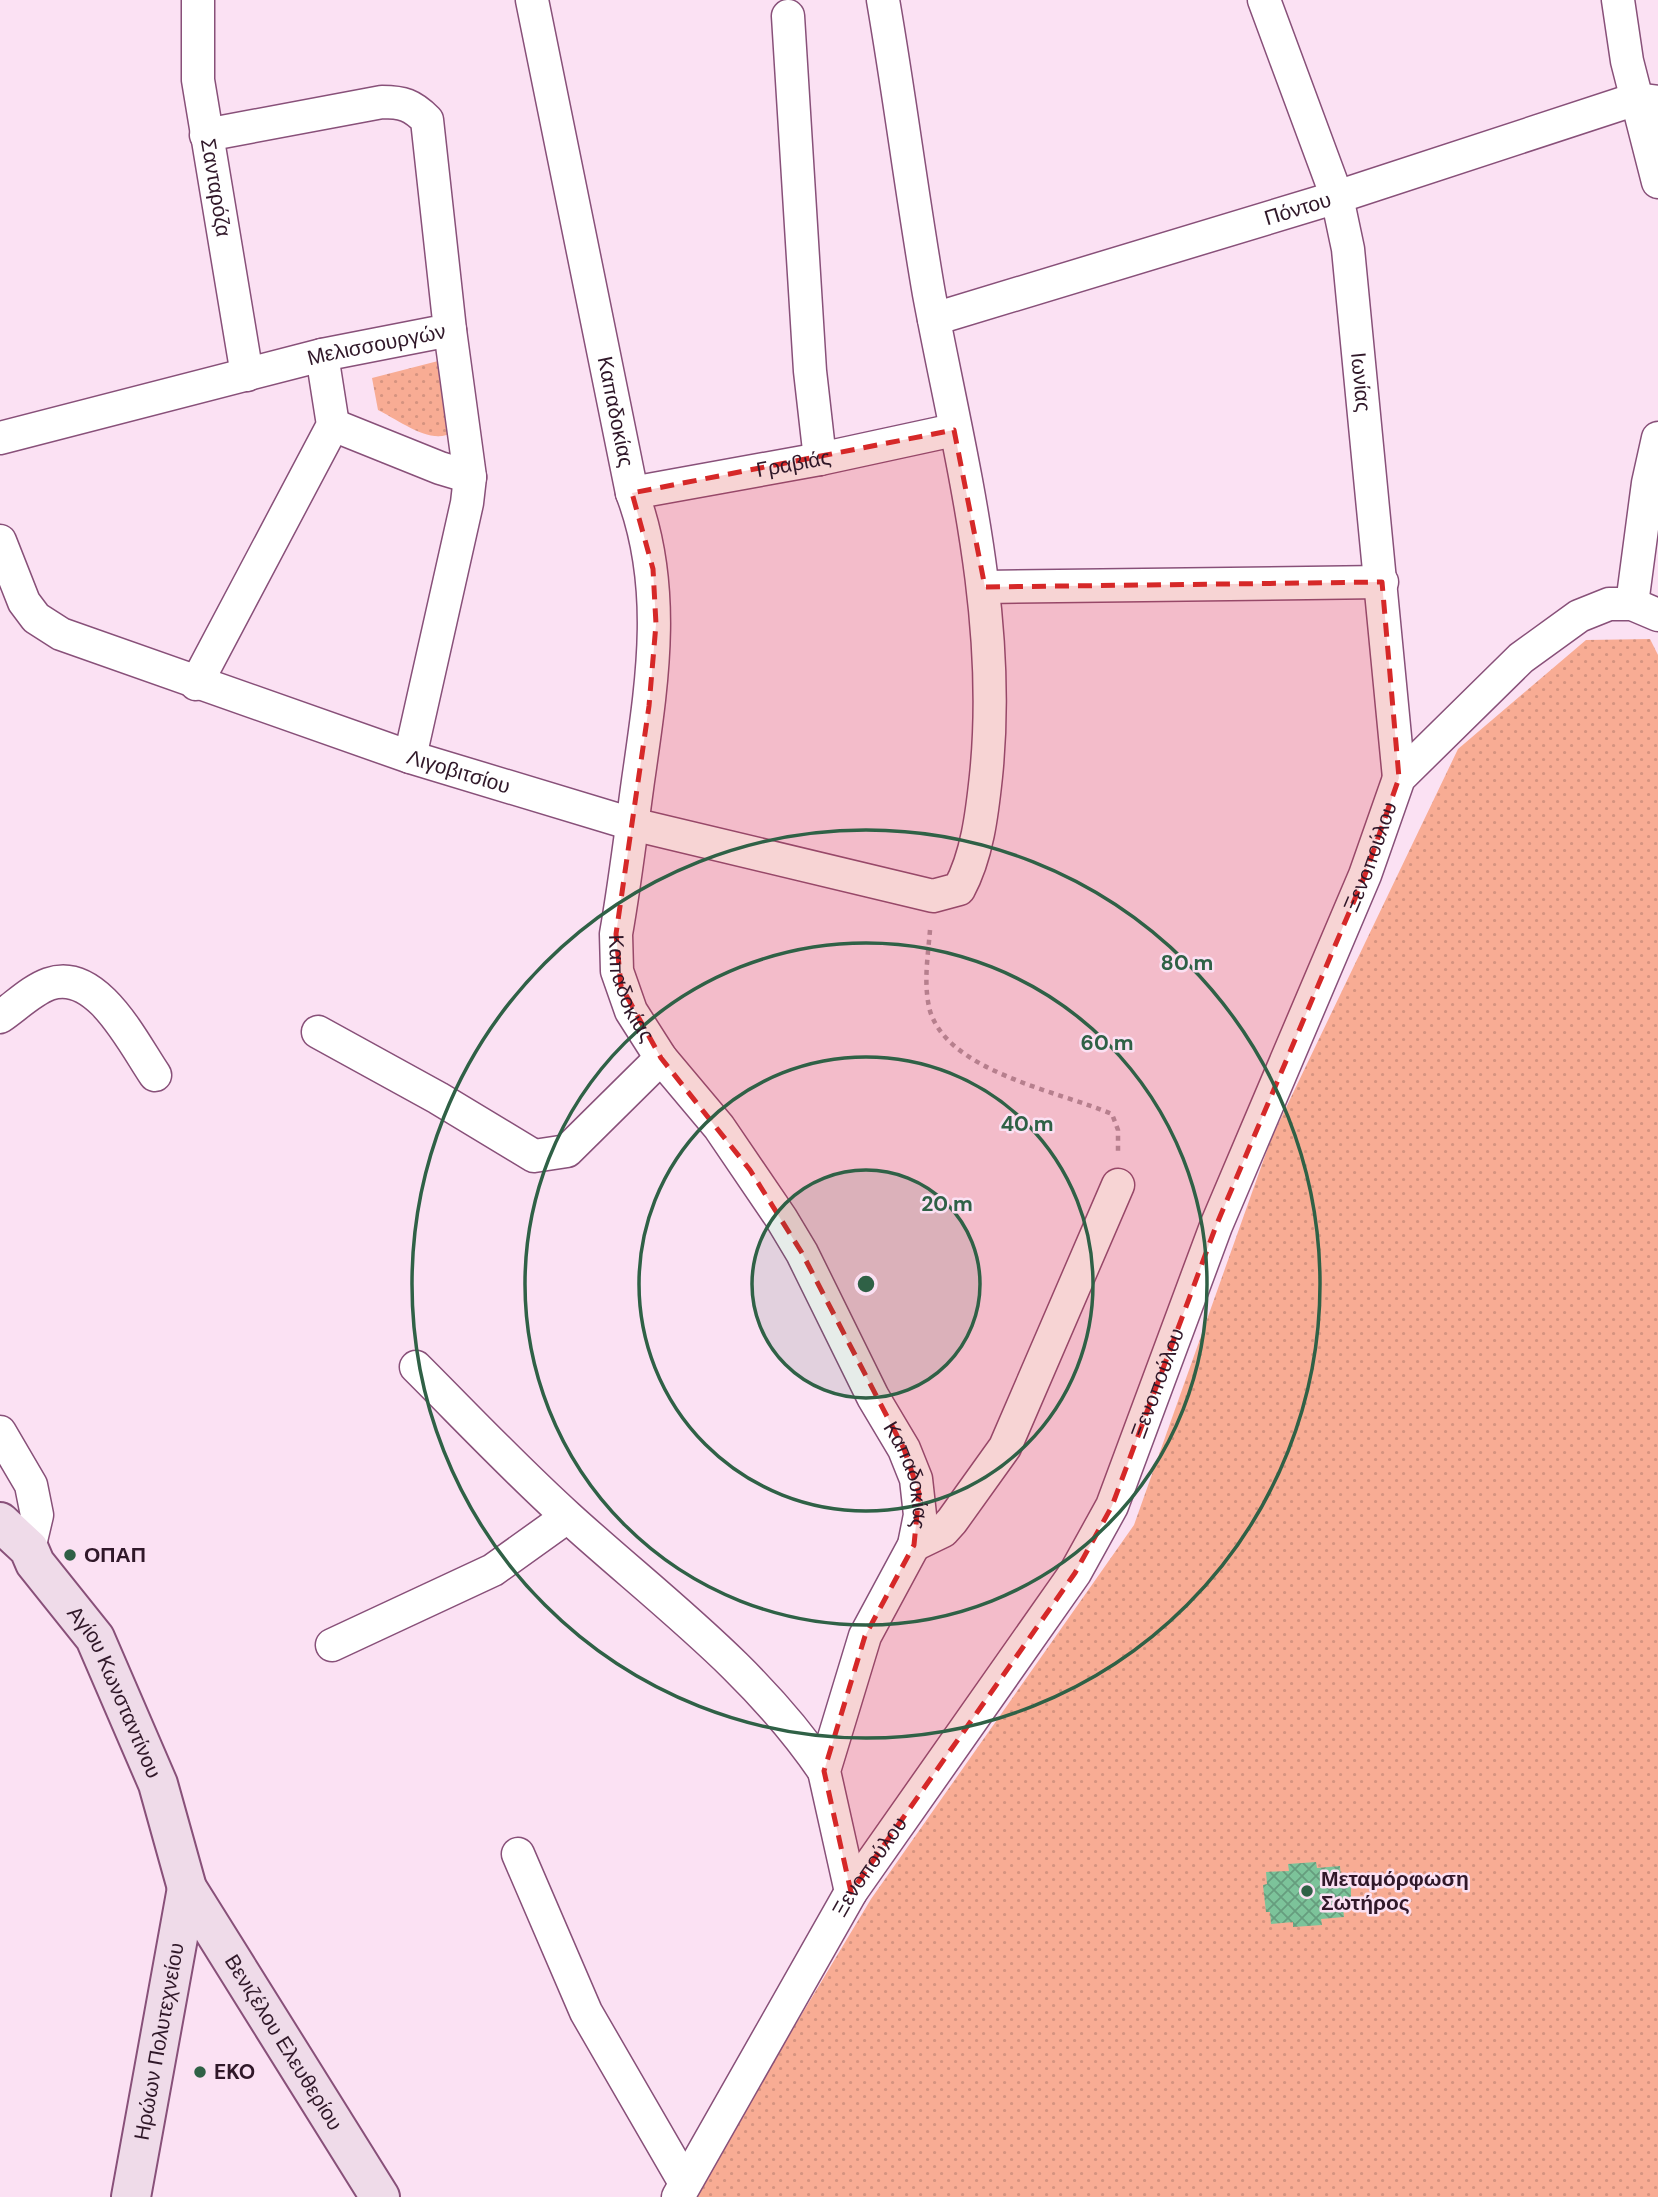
<svg xmlns="http://www.w3.org/2000/svg" width="1658" height="2197" viewBox="0 0 1658 2197" font-family="'DM Sans',sans-serif">
  <defs>
    <pattern id="grass-dots" width="8" height="8" patternUnits="userSpaceOnUse" patternTransform="scale(1.75)"><rect width="8" height="8" fill="#f8ac94"/><path d="M2 2h.1M6 6h.1" fill="none" stroke="#d59380" stroke-width="1.8" stroke-linecap="round"/></pattern>
    <pattern id="building-cross-hatch" width="8" height="8" patternUnits="userSpaceOnUse" patternTransform="scale(1.75)"><rect width="8" height="8" fill="#7cc39a"/><path d="M0 0l8 8M0 8l8-8" fill="none" stroke="#669d7e"/></pattern>
  </defs>
  <rect width="100%" height="100%" fill="#fbe1f3"/>
  <g fill="url(#grass-dots)">
    <path d="M442,360L452,432C433,447 397,419 378,410L372,378Z"/>
    <polygon points="1650,639 1658,655 1658,2197 692,2197 871,1899 1134,1525 1271,1139 1458,749 1586,640"/>
  </g>
  <polygon fill="url(#building-cross-hatch)" points="1316,1862 1317,1868 1340,1866 1341,1878 1351,1884 1351,1897 1343,1907 1344,1917 1321,1919 1322,1925 1293,1927 1293,1922 1271,1924 1270,1912 1266,1912 1263,1885 1267,1884 1266,1872 1289,1871 1288,1864"/>
  <g fill="none" stroke-linecap="round" stroke-linejoin="round">
    <g stroke="#885079" stroke-width="35">
      <g id="minor">
        <path id="s1" d="M198,0V80L247,375"/>
        <path id="s2" d="M532,0L632,493C668,588 652,683 638,781C631,832 625,883 616,934L617,971L631,1011L661,1058L719,1127L781,1218L802,1253L873,1397L904,1449L916,1479L920,1515L914,1545L865,1636L824,1771L851,1892"/>
        <path id="s3" d="M1264,0L1337,197L1348,249L1399,778"/>
        <polyline points="1618,0 1627,61 1658,182"/>
        <polyline points="788,16 810,371 820,459"/>
        <path id="s4" d="M934,319L1337,197L1636,99L1658,102"/>
        <polyline points="333,425 440,468 470,477"/>
        <path id="s5" d="M0,438L322,355L450,330L427,120C412,105 403,102 382,102L206,135"/>
        <path id="s6" d="M632,493L820,459L954,430"/>
        <path id="s7" d="M0,541L24,602L36,618L61,634L410,757L632,824L933,896L959,889C977,856 982,814 986,776C1003,612 959,454 929,294C912,196 900,98 883,0"/>
        <polyline points="985,587 1382,582"/>
        <polyline points="1632,604 1648,483 1658,438"/>
        <polyline points="196,684 333,425 322,355"/>
        <polyline points="410,757 467,503 470,477 450,330"/>
        <path d="M0,1017C15,1007 32,990 49,984C97,967 133,1043 155,1075"/>
        <polyline points="318,1032 438,1098 534,1156 567,1151 661,1058"/>
        <path d="M416,1367C466,1417 515,1469 568,1517C657,1598 755,1669 824,1771"/>
        <polyline points="0,1432 31,1485 37,1515 29,1549"/>
        <polyline points="914,1545 943,1531 952,1521 1005,1447 1118,1185"/>
        <polyline points="332,1645 493,1570 567,1517"/>
        <polyline points="518,1854 586,2012 685,2183"/>
        <path id="s8" d="M678,2197L851,1892L1075,1573L1112,1506L1216,1226L1365,875L1399,778L1521,658L1579,616L1609,604H1632L1658,615"/>
      </g>
    </g>
    <g stroke="#885079" stroke-width="42">
      <g id="secondary">
        <path id="s9" d="M0,1522L29,1549L35,1563L95,1638L158,1784L187,1888L380,2197"/>
        <path id="s10" d="M131,2197L187,1888"/>
      </g>
    </g>
    <path stroke="#ae95a7" stroke-width="4.5" stroke-dasharray="5 5" stroke-linecap="butt" d="M930,930C928,956 923,984 930,1011C949,1072 1058,1091 1112,1114L1118,1130V1152"/>
    <use href="#minor" stroke="#fff" stroke-width="32"/>
    <use href="#secondary" stroke="#efdbe9" stroke-width="38"/>
  </g>
  <path fill="#d62828" fill-opacity="0.2" stroke="#d62828" stroke-width="5" stroke-dasharray="14 9" stroke-linejoin="round" d="M954,430L985,587L1382,582L1399,778L1365,875L1216,1226L1112,1506L1075,1573L851,1892L824,1771L865,1636L914,1545L919,1493L904,1449L802,1253L750,1170L661,1058L621,986L616,934L649,706L656,624L653,569L632,493Z"/>
  <circle cx="866" cy="1284" r="114" fill="#2f6146" fill-opacity=".12"/>
  <g fill="none" stroke="#2f6146" stroke-width="3.5">
    <circle cx="866" cy="1284" r="114"/>
    <circle cx="866" cy="1284" r="227"/>
    <circle cx="866" cy="1284" r="341"/>
    <circle cx="866" cy="1284" r="454"/>
  </g>
  <g fill="#2f6146" stroke="#fbe1f3" stroke-width="2.5">
    <circle cx="70" cy="1555" r="7"/>
    <circle cx="1307" cy="1891" r="7"/>
    <circle cx="200" cy="2072" r="7"/>
  </g>
  <g text-anchor="middle" dominant-baseline="central" stroke-width="5" stroke-linejoin="round" paint-order="stroke">
    <g font-size="21" fill="#301829" stroke="#fbe1f3">
      <text stroke="none"><textPath href="#s1" startOffset="189">Σανταρόζα</textPath></text>
      <text stroke="none"><textPath href="#s4" startOffset="380">Πόντου</textPath></text>
      <text stroke="none"><textPath href="#s5" startOffset="388">Μελισσουργών</textPath></text>
      <text stroke="none"><textPath href="#s3" startOffset="397">Ιωνίας</textPath></text>
      <text stroke="none"><textPath href="#s2" startOffset="420">Καπαδοκίας</textPath></text>
      <text stroke="none"><textPath href="#s6" startOffset="164">Γραβιάς</textPath></text>
      <text stroke="none"><textPath href="#s7" startOffset="536">Λιγοβιτσίου</textPath></text>
      <text stroke="none"><textPath href="#s8" startOffset="1516">Ξενοπούλου</textPath></text>
      <text stroke="none"><textPath href="#s2" startOffset="1006">Καπαδοκίας</textPath></text>
      <text stroke="none"><textPath href="#s8" startOffset="948">Ξενοπούλου</textPath></text>
      <text stroke="none"><textPath href="#s2" startOffset="1573">Καπαδοκίας</textPath></text>
      <text stroke="none"><textPath href="#s9" startOffset="208">Αγίου Κωνσταντίνου</textPath></text>
      <text stroke="none"><textPath href="#s8" startOffset="382">Ξενοπούλου</textPath></text>
      <text stroke="none"><textPath href="#s10" startOffset="158">Ηρώων Πολυτεχνείου</textPath></text>
      <text stroke="none"><textPath href="#s9" startOffset="600">Βενιζέλου Ελευθερίου</textPath></text>
    </g>
    <g font-size="21" font-weight="bold" fill="#301829" stroke="#fbe1f3" text-anchor="start">
      <text x="84" y="1555">ΟΠΑΠ</text>
      <text x="1321" y="1879">Μεταμόρφωση<tspan x="1321" dy="24">Σωτήρος</tspan></text>
      <text x="214" y="2072">EKO</text>
    </g>
  </g>
  <circle cx="866" cy="1284" r="10" fill="#2f6146" stroke="#fbe1f3" stroke-width="3.5"/>
  <g font-size="21" text-anchor="middle" font-weight="bold" fill="#2f6146" stroke="#fbe1f3" stroke-width="5" stroke-linejoin="round" paint-order="stroke">
    <text x="1187" y="970">80 m</text>
    <text x="1107" y="1050">60 m</text>
    <text x="1027" y="1131">40 m</text>
    <text x="947" y="1211">20 m</text>
  </g>
</svg>
